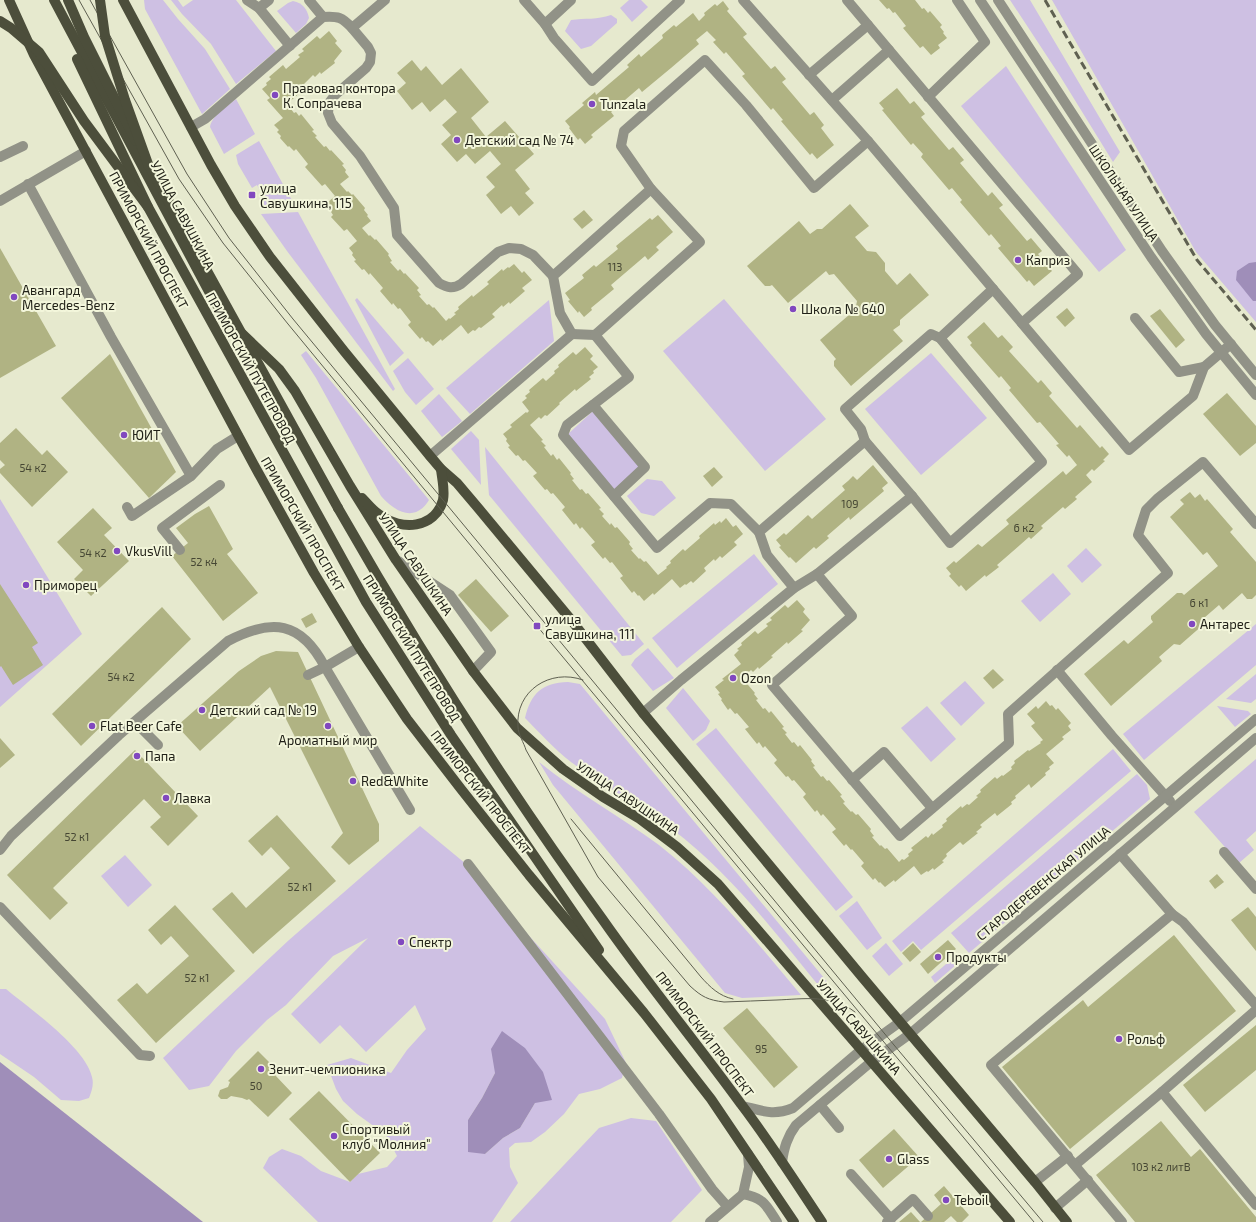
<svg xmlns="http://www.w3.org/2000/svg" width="1256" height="1222" viewBox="0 0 1256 1222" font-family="'Exo 2',sans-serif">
  <rect width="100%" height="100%" fill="#e6e9ce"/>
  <g fill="#cec0e3" fill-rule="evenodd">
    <polygon points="144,0 163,0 178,19 205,49 230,89 202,114 145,9"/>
    <polygon points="171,0 178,0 183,7 193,0 236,0 276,51 236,84 211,44 182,14"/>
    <polygon points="629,0 641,0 648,7 632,22 620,8"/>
    <polygon points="1010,0 1030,0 1120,152 1113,162 1060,76"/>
    <polygon points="1052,0 1256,0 1256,322 1196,252"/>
    <path d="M293,1C303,3 307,9 309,18L306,24L296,33L277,11L288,3Z"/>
    <path d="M611,15L617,19V23L591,46L581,49L565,31L571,20C585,18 597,20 611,15Z"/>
    <polygon points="1006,66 1126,250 1099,272 961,106"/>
    <path d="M236,99L255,134L224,154L210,127C212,115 227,107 236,99Z"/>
    <polygon points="259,141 294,204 264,207 259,199 263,196 257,185 252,188 238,164 236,155"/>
    <polygon points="298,212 395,389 393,391 287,251 261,214"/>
    <polygon points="357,298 404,353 390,366 355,300"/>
    <polygon points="724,299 826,419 765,471 663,351"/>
    <polygon points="549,300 554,341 470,414 446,388"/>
    <path d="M306,351L429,500C415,523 395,512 381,496L316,378L301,355Z"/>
    <polygon points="931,353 987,418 921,475 865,409"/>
    <polygon points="408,358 434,389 416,405 405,392 393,371"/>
    <polygon points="439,394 462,421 442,437 421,411"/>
    <polygon points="593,411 640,466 614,491 567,435"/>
    <polygon points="471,431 479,440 481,485 451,449"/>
    <polygon points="485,447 644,644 631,655 622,656 489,495"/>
    <polygon points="647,479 662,481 676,498 654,516 641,513 627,496"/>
    <polygon points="0,499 82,634 0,707"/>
    <polygon points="1086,548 1102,565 1082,583 1067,566"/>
    <polygon points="754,554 778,584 677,668 652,638"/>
    <polygon points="1053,573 1071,594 1040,622 1021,601"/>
    <polygon points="1256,624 1256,665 1144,760 1123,734"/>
    <polygon points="648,648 674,678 653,691 631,665 635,659"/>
    <polygon points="1256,674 1256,699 1251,703 1226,699"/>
    <polygon points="965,681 985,703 961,726 940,703"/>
    <path d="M568,682L580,684L839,996L836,998L828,997C779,938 733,875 672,829C640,805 603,786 571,762C554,749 540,733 525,718C531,693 542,683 568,682Z"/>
    <polygon points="683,688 710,721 706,730 693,741 666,708"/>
    <polygon points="927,706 956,739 931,762 901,728"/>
    <polygon points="1217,706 1248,711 1251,714 1235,727"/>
    <polygon points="716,728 853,897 836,911 696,744"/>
    <polygon points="1113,749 1131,771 921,950 913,941 901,952 892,941"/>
    <polygon points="1256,759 1256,831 1246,840 1254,850 1239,863 1194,812"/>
    <path d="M539,762C577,793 620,816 659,845C714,888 757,943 801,995L742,998L725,993L553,785Z"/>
    <polygon points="1137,774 1147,785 1150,799 969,953 951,933"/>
    <path d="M420,826L466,864L510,915L605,1019L626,1063L622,1078L600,1089L579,1094L564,1114L545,1132L531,1142L515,1143L509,1148L510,1167L518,1183L492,1222H318L263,1168L269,1157L282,1149L301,1156L321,1171L350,1182L358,1174L387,1167L397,1156L386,1135L357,1114L343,1101L336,1089L327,1065L351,1058L391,1073L407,1050L426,1029L415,1005L366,1052L340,1025L320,1044L291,1014L368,938L333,956L286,1005L267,1020L236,1051L209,1086L189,1090L163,1058L289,940ZM495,1073L535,1103L520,1128L503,1138L485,1154L468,1120L482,1098Z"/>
    <polygon points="125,855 152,885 128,907 101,876"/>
    <polygon points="857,901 882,938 867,950 839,916"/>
    <polygon points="886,943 903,964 889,976 872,956"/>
    <polygon points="959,953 964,958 935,983 931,977"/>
    <path d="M0,989H6C30,1009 85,1047 92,1077C94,1084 92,1091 89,1098L79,1101L61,1100L34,1077L0,1054Z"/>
    <polygon points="631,1118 656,1121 702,1190 671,1222 510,1222 599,1128"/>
  </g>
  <g fill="#9f8eb9">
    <polygon points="1256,262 1256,301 1253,301 1236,280 1237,271 1249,263"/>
    <polygon points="502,1031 525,1048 543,1072 552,1100 535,1103 520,1128 503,1138 485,1154 468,1152 468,1120 482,1098 495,1073 491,1049"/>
    <polygon points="0,1062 203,1222 0,1222"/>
  </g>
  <g fill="#b0b383">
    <polygon points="879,0 915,0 922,9 924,8 928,13 930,11 942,25 940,27 944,32 943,33 947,38 938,45 940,48 931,55 923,46 920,48 903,28 906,26 895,12 893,13 889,8 887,9"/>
    <polygon points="723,1 729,9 727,11 747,34 743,37 771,69 775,66 780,72 786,79 782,82 810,115 814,112 824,125 821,128 834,145 817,159 812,153 810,155 781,121 783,120 773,108 771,110 742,76 745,74 726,52 724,54 713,42 716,40 707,31 696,40 699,44 671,68 642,92 639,88 611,112 614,116 591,135 593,137 585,144 580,138 578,140 569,128 570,127 565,121 584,105 582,103 595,92 596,95 629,67 627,65 639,54 641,57 663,38 662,35 674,25 676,27 693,13 699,21 705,15 704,13 715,4 717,6"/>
    <polygon points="329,31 337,41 335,43 342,51 334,61 335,63 321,74 320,72 315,77 313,75 304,84 305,86 300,90 302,91 287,104 294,113 296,112 299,116 301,114 314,130 312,131 317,136 315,137 324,147 326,146 330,151 331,150 344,164 342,165 346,170 345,172 349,177 340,184 347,192 348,191 352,195 353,194 365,208 364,210 368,215 367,216 371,221 362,228 369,236 370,235 375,240 376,239 389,254 388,255 392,261 390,262 398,271 400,269 404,274 405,273 419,288 417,290 421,295 419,296 427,305 429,304 433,308 434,307 446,321 449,318 450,319 456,314 454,313 459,309 458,307 472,295 473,297 489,284 487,282 502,269 503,271 508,267 509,268 514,264 522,273 524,271 532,280 522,288 525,291 510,304 509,302 503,307 502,305 492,314 495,317 481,328 479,327 475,331 473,330 468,334 461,325 442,341 441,339 433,346 428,341 426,342 422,337 420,339 408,325 411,322 400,308 398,309 393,303 392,305 380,291 383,288 370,273 369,275 364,269 362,270 354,261 356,260 352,255 353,253 349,248 357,241 347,229 344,231 331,217 333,215 326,204 335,196 325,184 322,186 305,167 308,164 296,149 294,151 289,146 288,147 280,138 281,136 277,132 279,130 274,125 283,118 267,100 270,98 262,89 267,85 266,83 271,79 269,77 283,65 286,69 300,57 298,55 304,51 302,49 317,36 320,39"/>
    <polygon points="412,60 421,71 426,66 442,85 461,68 489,102 471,118 486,137 505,121 534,154 515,170 530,189 525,193 534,203 519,216 511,206 501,214 486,195 495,187 486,177 501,164 490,151 475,164 466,154 457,162 441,144 451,135 442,125 457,112 445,99 430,112 422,102 412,110 397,91 406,83 397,73"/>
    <polygon points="897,88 910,104 914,101 925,114 921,117 949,150 953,147 964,160 960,163 988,196 992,192 1003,205 999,208 1027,241 1031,238 1042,251 1038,254 1052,271 1034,286 1029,280 1027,282 998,248 1001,246 991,234 989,236 960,202 962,200 952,188 949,190 921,157 923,154 913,143 911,145 882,110 884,109 879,103"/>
    <polygon points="850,204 869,226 855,237 867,251 876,252 885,263 885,271 897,285 910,273 929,295 900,320 900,325 893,330 903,341 851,386 834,366 834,361 836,359 820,340 857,308 856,306 857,301 834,274 829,275 826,271 788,303 772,285 770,286 765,286 747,266 799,221 810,234 817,229 822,229"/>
    <polygon points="584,210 593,220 582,229 573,219"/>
    <polygon points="658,215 673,232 656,247 659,250 648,260 645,256 611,285 614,289 591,308 592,310 584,317 579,311 578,313 568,301 570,300 565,293 584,278 582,275 594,265 596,267 618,249 616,246 650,218 652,220"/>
    <polygon points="0,248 56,346 0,378"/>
    <polygon points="1067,308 1075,318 1065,327 1056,317"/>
    <polygon points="1160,309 1185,340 1176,348 1150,316"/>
    <polygon points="984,322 998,338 1002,335 1013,347 1009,351 1038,383 1041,380 1052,393 1049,396 1077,428 1080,425 1100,448 1102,446 1109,454 1103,460 1105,461 1094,471 1092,469 1086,475 1092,482 1075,497 1077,499 1065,509 1063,507 1041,526 1043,528 1031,539 1029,537 997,565 999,567 986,577 985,575 966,591 961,585 959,587 949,576 951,574 946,568 954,561 956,563 978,544 982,547 1009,524 1006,520 1063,471 1066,475 1077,465 1069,455 1067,457 1056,445 1059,444 1040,422 1037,423 1009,390 1011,388 1001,376 999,378 970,345 972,343 967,337"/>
    <polygon points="585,347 593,356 590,359 598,367 593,371 594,373 589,377 591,379 576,391 575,389 559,403 560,404 547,416 545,415 541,419 539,417 530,425 543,440 541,441 546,446 544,447 551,456 553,454 557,460 559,458 571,473 570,474 574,479 572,480 580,490 582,489 586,494 588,493 601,508 599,509 604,514 602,516 610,525 611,523 615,528 617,527 630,542 629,544 633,549 631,550 639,559 640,558 644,562 646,561 658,575 667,568 666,567 671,563 670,561 683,549 685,551 700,538 699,536 714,523 715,525 720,521 721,523 726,518 733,527 736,525 743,534 734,542 737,545 722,558 720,556 715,561 714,559 704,568 706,571 693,583 691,581 686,585 685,584 680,588 672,579 654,595 653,593 644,601 639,595 638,596 634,591 632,593 620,578 623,576 612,562 610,563 605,557 603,559 591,545 595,542 582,527 580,529 576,523 574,525 562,510 565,507 553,493 551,494 547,489 545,490 533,476 537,473 525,460 523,461 518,455 516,456 508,447 510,446 506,441 507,439 503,434 512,427 510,425 526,412 527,413 529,411 522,402 527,398 525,396 530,392 529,390 543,378 546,381 555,373 554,371 559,367 558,365 573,352 576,355"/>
    <polygon points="110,354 176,472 149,498 61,398"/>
    <polygon points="1227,393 1256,426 1256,443 1240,456 1203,414"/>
    <polygon points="16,428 42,455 47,450 68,472 32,507 0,473 0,469 5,465 0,460 0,443"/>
    <polygon points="873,465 888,483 882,488 884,491 850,520 849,517 827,536 829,538 816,549 814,547 796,563 790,557 789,558 779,547 781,546 776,540 784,533 786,535 808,515 812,519 845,490 842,486 848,481 853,476 857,480"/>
    <polygon points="714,467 723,477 712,487 703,476"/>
    <polygon points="1190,492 1195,498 1200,494 1205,501 1207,499 1233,529 1230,532 1256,562 1256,595 1252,599 1247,599 1242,593 1223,610 1219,605 1204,618 1204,624 1180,645 1174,644 1159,657 1162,661 1111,706 1084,674 1124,640 1128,644 1153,622 1151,619 1151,616 1177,593 1182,593 1184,595 1218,566 1207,552 1203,555 1170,517 1184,504 1180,500"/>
    <polygon points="209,506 233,549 227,554 258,593 223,621 172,556 188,543 176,528 195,514"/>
    <polygon points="93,508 112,528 104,535 129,561 91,596 74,579 83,570 57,542"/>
    <polygon points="476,579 509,616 491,632 458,595"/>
    <polygon points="0,584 38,643 32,647 43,665 13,685 1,666 0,667"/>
    <polygon points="797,600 805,609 803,612 810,620 801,630 803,631 788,644 787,642 771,656 773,657 759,669 758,667 753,672 751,670 742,678 755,693 754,694 758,699 756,700 763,709 765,708 769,713 771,711 784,727 782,728 787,733 785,734 792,743 794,742 798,747 800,745 812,760 811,761 815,766 813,767 821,777 823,776 827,781 829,780 842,795 840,796 845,802 843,803 851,812 852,811 856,815 858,814 871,829 870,831 874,836 872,837 880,846 881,845 885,849 887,848 899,862 902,859 904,860 909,856 908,854 913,850 911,848 926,836 928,838 932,833 933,835 943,827 942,825 947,821 946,819 961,806 962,808 967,804 969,805 978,797 976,796 981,792 980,790 995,777 997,779 1002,775 1003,776 1012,769 1011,767 1015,763 1014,761 1028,750 1029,751 1041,743 1040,742 1043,740 1031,726 1035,723 1027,714 1036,706 1038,709 1046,701 1050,706 1052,705 1056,710 1058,708 1071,723 1068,726 1071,730 1062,737 1064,739 1046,754 1054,763 1049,767 1050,769 1045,773 1046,775 1031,788 1029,784 1015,796 1016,798 1011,802 1012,804 997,816 995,813 980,825 982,827 976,832 978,833 963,845 960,842 946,854 947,856 942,861 944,862 934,870 933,868 928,872 927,871 921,875 914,866 895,882 894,880 885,887 880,882 879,883 875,878 873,880 861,866 864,863 852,849 851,850 846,844 844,846 832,832 836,829 823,814 821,816 817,810 815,812 803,797 806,794 794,780 792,781 788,776 786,777 774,763 777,760 765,746 763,748 759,742 757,744 745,729 749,727 737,713 735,714 730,708 728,710 721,700 722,699 718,694 720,693 715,687 724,680 722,679 741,664 734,655 739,650 737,649 742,645 741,643 755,631 758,634 768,626 766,624 772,620 770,618 785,605 788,608"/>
    <polygon points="162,607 191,639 81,746 52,714"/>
    <polygon points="312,613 317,622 306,628 301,619"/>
    <polygon points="276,651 298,652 379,824 379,841 349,865 331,847 343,833 270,687 200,751 177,726 239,671 261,656"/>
    <polygon points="993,669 1004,680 993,689 983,678"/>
    <polygon points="0,738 15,755 0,768"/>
    <polygon points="135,750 198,816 168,846 150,827 161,817 144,799 53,888 68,903 50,920 7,875"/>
    <polygon points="277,815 336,881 253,954 212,909 232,892 246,908 290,868 271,847 262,856 248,841"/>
    <polygon points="1217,874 1224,882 1215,889 1209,881"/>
    <polygon points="175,905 235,971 156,1043 117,1000 137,983 147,994 189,956 171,936 161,945 148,930"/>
    <polygon points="1248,907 1256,917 1256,951 1231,920"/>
    <polygon points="1174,935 1236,1011 1070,1149 1002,1067 1083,1000 1088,1007"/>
    <polygon points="948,940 956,949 928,974 920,964"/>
    <polygon points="913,943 921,952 910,962 902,953"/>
    <polygon points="747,1008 798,1067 774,1088 723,1028"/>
    <polygon points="1256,1025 1256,1070 1205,1112 1183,1085"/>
    <polygon points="258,1051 278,1071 275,1075 292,1093 268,1117 249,1099 247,1100 242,1098 231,1096 227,1099 221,1099 218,1096 220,1090 228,1087 230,1082 228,1081"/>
    <polygon points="319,1091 380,1153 350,1182 289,1119"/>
    <polygon points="1161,1121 1191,1157 1200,1149 1256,1217 1256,1222 1135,1222 1096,1175"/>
    <polygon points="894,1129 919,1157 883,1188 859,1160"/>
    <polygon points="944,1186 969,1215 962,1222 957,1222 951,1216 944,1222 921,1222 941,1204 934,1195"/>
    <polygon points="911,1212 920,1222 899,1222"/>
  </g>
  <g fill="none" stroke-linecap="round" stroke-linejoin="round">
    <g stroke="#919287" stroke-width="10">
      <polyline points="247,0 259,8 290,46"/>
      <polyline points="309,0 323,17"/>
      <polyline points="524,0 545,24 571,0"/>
      <polyline points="743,0 868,141 1129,450 1193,396 1204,367 1231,344"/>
      <polyline points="847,0 889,50"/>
      <polyline points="980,0 1151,257 1206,334 1256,395"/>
      <polyline points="998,0 1162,251 1215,325 1256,375"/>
      <polyline points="259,8 269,0"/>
      <polyline points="545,24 554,38 592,81 680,0"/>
      <path d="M352,28L368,47L371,53L370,62L366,68L335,95L329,103L328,113L332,123L360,156L394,208L397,235L439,283C448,288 453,289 461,284L498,252L509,248L521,249L533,255L553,276"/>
      <polyline points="809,75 868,25"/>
      <polyline points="928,97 985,42 957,0"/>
      <polyline points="832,100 889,50 1078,274 1022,323"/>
      <path d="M191,127L205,119L323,17C338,16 342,17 352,28L385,0"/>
      <polyline points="0,157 23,146"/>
      <polyline points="28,184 111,337 191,476"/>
      <polyline points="0,201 86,151"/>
      <polyline points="1135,318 1179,372 1204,367"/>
      <polyline points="572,334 595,335 700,242 651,189"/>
      <polyline points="595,335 629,377 567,425 563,435 657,548 710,503 731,504 759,532"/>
      <polyline points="593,405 645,467 614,496"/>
      <polyline points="865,441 861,429 845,409 931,334 940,338"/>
      <polyline points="430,456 572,334 560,313 553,276 651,189 621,146 624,131 705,60 746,105 814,188 868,141"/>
      <polyline points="127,507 132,516 191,476 217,449 238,436"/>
      <polyline points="180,550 162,528 220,485"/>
      <polyline points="398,561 450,595 491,652 473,671"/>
      <polyline points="817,574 912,496 950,543 1042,462 940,338 993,289"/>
      <polyline points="794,588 767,555 759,532 865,441 912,496"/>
      <polyline points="1057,670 1112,736 1170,801"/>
      <polyline points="308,675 325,667 410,810"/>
      <polyline points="643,713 681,680 794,588 817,574 852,616 772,685 900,836 1009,743 1008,714 1168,573 1138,535 1146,510 1157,499 1203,462 1256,524"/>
      <polyline points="135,722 158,745"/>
      <polyline points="852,780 884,752 932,808"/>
      <path d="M0,850L11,836L119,735L228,641C272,618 301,621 325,667L359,647"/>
      <polyline points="1224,852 1256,889"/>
      <polyline points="1120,854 1172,914"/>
      <polyline points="468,864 659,1114 712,1189 727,1206"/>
      <polyline points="0,907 140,1055 150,1056"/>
      <polyline points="1162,1092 1256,1010"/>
      <polyline points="820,1105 839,1128"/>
      <path d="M743,1106C763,1111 773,1116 793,1108L861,1050L900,1022L1256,719"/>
      <path d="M748,1154L749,1167L743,1194C764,1198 766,1205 777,1222"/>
      <path d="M782,1162C784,1148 787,1137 796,1125L871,1062L910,1034L1256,738"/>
      <polyline points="1075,1165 1162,1092 1256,1205"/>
      <polyline points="851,1174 891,1219"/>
      <polyline points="1035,1182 1068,1156"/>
      <polyline points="1055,1208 1088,1180"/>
      <polyline points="710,1222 743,1194"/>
      <polyline points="887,1222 913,1199 928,1216"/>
      <polyline points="1122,1222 991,1065 1172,914 1183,922 1256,1005"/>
    </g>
    <g stroke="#4c4e3b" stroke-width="10">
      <polyline points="9,0 34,55 254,465 314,573 359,647 407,719 461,789 529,875 644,1013 711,1099 794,1222"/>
      <polyline points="54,0 214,301 232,324 279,369 295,391 350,486 396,560 473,671 517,728 563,769 603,797 640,819 677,847 718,884 1010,1222"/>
      <polyline points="68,0 84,37 136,141"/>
      <polyline points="123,0 211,165 235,206 270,257 344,351 430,456 441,469 457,483 479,509 572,621 643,713 863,978 1035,1182 1067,1222"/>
      <polyline points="77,59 148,207 366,602 451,735 599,950"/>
      <path d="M362,498C368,504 373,511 380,515C401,531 435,529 443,500C445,490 442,479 441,469"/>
      <path d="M338,508C419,650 507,788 603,920C647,983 696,1042 741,1104C770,1142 796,1183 822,1222"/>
    </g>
    <g stroke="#5f6051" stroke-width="1">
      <polyline points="79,0 179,179 223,243 288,324 537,626 1034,1222"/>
      <polyline points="90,0 187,174 229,238 293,319 443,500 894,1045 1043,1222"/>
      <path d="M583,680C550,668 515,691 518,727C518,734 524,743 526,750L598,877L690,986C702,997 708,1000 724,1002C742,1001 759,1001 777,1000C803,999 832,994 855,1012"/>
      <path d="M571,819L701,977C710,987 719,996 733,999"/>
    </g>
    <polyline stroke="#5f6051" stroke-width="3" stroke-dasharray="8 4" stroke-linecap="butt" points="1045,0 1197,260 1256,330"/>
    <g stroke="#4c4e3b" stroke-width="10">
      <polyline points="100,0 105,36 125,100 148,164 338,508"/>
      <polyline points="0,21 11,28 39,52 84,121 148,207"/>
    </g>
  </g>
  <g fill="#8148bf" stroke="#f3f6db" stroke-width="1.5">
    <circle cx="275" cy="95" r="4"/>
    <circle cx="592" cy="104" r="4"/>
    <circle cx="457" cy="140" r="4"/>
    <rect x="248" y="191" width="8" height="8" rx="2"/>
    <circle cx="1018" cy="260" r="4"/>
    <circle cx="14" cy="297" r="4"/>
    <circle cx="793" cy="309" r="4"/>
    <circle cx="124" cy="435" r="4"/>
    <circle cx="117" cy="551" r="4"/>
    <circle cx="26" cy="585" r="4"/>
    <circle cx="1192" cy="624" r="4"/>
    <rect x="533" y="622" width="8" height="8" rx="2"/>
    <circle cx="733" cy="678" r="4"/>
    <circle cx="202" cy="710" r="4"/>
    <circle cx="92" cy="726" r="4"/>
    <circle cx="328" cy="726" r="4"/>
    <circle cx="137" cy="756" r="4"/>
    <circle cx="353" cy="781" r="4"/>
    <circle cx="166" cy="798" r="4"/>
    <circle cx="401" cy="942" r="4"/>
    <circle cx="938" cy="957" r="4"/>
    <circle cx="1119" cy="1039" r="4"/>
    <circle cx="261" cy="1069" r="4"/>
    <circle cx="334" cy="1136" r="4"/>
    <circle cx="889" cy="1159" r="4"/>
    <circle cx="946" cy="1200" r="4"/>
  </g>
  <g text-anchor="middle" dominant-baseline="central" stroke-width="4" stroke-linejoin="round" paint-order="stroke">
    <g font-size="11" fill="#454633">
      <text x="615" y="266">113</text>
      <text x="33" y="467">54 к2</text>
      <text x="850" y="503">109</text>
      <text x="1024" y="527">6 к2</text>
      <text x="93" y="552">54 к2</text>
      <text x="204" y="561">52 к4</text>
      <text x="1199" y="602">6 к1</text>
      <text x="121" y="676">54 к2</text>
      <text x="77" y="836">52 к1</text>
      <text x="300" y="886">52 к1</text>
      <text x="197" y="977">52 к1</text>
      <text x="761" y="1048">95</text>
      <text x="256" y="1085">50</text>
      <text x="1161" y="1166">103 к2 литВ</text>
    </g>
    <g font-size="13" fill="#212118" stroke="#f3f6db" text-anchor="start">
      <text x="283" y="88">Правовая контора<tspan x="283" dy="15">К. Сопрачева</tspan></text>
      <text x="600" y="104">Tunzala</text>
      <text x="465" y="140">Детский сад № 74</text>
      <text x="260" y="188">улица<tspan x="260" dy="15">Савушкина, 115</tspan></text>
      <text x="1026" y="260">Каприз</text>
      <text x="22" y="290">Авангард<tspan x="22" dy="15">Mercedes-Benz</tspan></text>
      <text x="801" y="309">Школа № 640</text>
      <text x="132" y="435">ЮИТ</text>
      <text x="125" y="551">VkusVill</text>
      <text x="34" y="585">Приморец</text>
      <text x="545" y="619">улица<tspan x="545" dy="15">Савушкина, 111</tspan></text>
      <text x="1200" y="624">Антарес</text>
      <text x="741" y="678">Ozon</text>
      <text x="210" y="710">Детский сад № 19</text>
      <text x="100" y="726">Flat Beer Cafe</text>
      <text x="328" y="740" text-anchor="middle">Ароматный мир</text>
      <text x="145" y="756">Папа</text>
      <text x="361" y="781">Red&amp;White</text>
      <text x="174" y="798">Лавка</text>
      <text x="409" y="942">Спектр</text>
      <text x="946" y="957">Продукты</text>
      <text x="1127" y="1039">Рольф</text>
      <text x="269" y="1069">Зенит-чемпионика</text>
      <text x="342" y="1129">Спортивый<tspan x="342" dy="15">клуб "Молния"</tspan></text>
      <text x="897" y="1159">Glass</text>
      <text x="954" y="1200">Teboil</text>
    </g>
    <g font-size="13" fill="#212118" stroke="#f3f6db">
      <text transform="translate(1124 193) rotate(56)">ШКОЛЬНАЯ УЛИЦА</text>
      <text transform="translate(183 215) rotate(62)">УЛИЦА САВУШКИНА</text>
      <text transform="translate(149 240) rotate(62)">ПРИМОРСКИЙ ПРОСПЕКТ</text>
      <text transform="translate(251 368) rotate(61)">ПРИМОРСКИЙ ПУТЕПРОВОД</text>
      <text transform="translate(303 524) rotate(60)">ПРИМОРСКИЙ ПРОСПЕКТ</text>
      <text transform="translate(416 564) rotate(56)">УЛИЦА САВУШКИНА</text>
      <text transform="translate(412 648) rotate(58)">ПРИМОРСКИЙ ПУТЕПРОВОД</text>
      <text transform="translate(481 792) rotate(52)">ПРИМОРСКИЙ ПРОСПЕКТ</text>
      <text transform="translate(628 798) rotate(34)">УЛИЦА САВУШКИНА</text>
      <text transform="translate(1043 883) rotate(-40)">СТАРОДЕРЕВЕНСКАЯ УЛИЦА</text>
      <text transform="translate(859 1027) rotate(49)">УЛИЦА САВУШКИНА</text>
      <text transform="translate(705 1034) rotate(53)">ПРИМОРСКИЙ ПРОСПЕКТ</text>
    </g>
  </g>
</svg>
